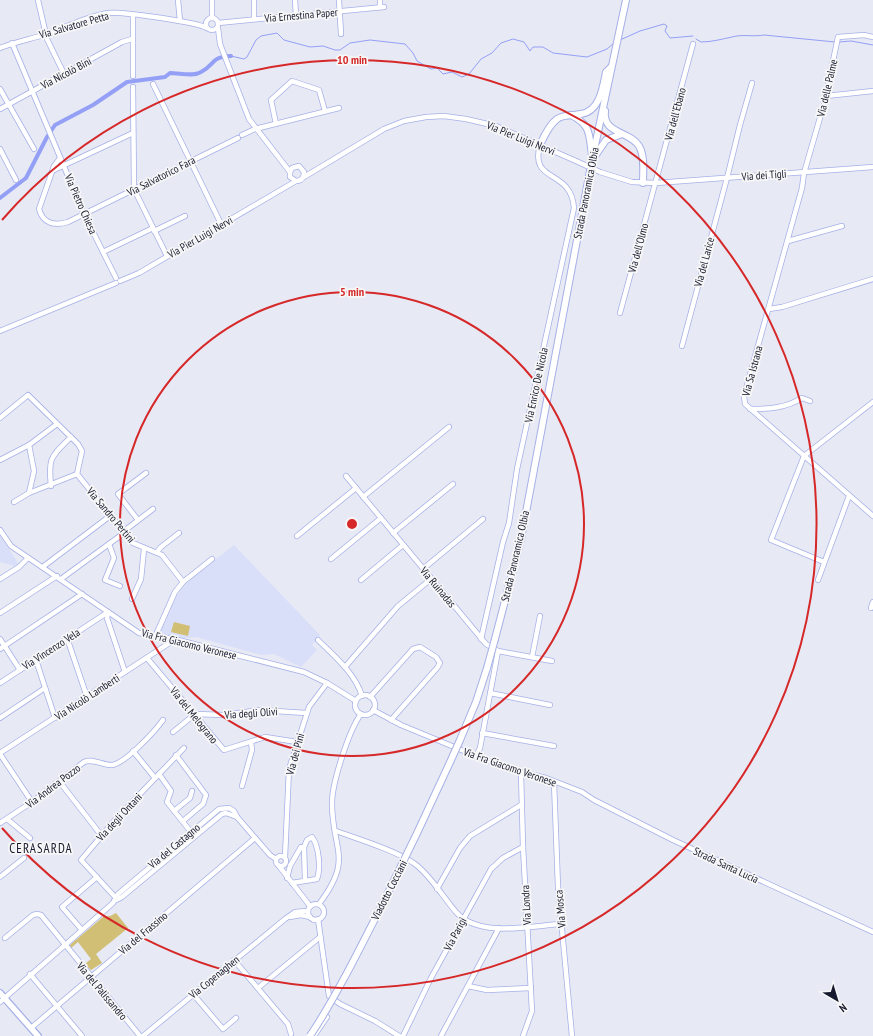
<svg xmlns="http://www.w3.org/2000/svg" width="873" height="1036" viewBox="0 0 873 1036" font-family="'PT Sans Narrow',sans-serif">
  <rect width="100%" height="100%" fill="#e7e9f5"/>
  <g fill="#dadff9">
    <polygon points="0,535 16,560 18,564 15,566 0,562"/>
    <polygon points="234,545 320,635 312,645 317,650 301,667 274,654 261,655 196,637 178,639 162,635 160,633 177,596 182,588 192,578"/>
  </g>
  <g fill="#d0bf74">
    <polygon points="174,622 190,626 188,636 171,632"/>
    <polygon points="116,913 128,928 96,954 102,963 91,970 85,964 91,959 78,942 71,948 70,945 103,917 110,916"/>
  </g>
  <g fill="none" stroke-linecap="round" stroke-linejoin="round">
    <g stroke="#94a0f5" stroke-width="1">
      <path d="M696,39L701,42C712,42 722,39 732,37C742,34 754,37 764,35L835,42"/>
      <polyline points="620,40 640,31 664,24 667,26 665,31 670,38 693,36"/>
      <polyline points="839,42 851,41 873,45"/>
      <polyline points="231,56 244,59 247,57 256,40 261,36 277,33 284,40 310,47 323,46 335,50 340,50 350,43 370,40 405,44 413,53 417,61 431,69 437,68 443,74 452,72 462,77 469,74 481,59 492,53 501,43 513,39 524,42 530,51 533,47 543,47 553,53 587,57 607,49 614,43"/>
    </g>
    <path stroke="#94a0f5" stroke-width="4" d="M0,198L26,178L47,137L55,125L93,105L127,82L165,77L170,73C180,73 193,77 201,72C216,64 210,57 231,56"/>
    <g stroke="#a6b0e7" stroke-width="6">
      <g id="minor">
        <polyline points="38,0 47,39 64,74"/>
        <polyline points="178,0 180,21"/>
        <polyline points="212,0 212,18"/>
        <polyline points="254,0 254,19"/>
        <polyline points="295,0 296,15"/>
        <polyline points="339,0 341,34"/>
        <polyline points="380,0 380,7"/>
        <circle cx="212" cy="24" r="6"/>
        <polyline points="218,23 384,7"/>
        <polyline points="218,28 220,44 249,119 290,172"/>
        <polyline points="873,37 864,35 838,37 824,104 804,173 802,188 744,396 745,404 873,516"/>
        <polyline points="12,43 84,214 116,278"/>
        <path d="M0,48C15,42 31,39 47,34C67,27 87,16 108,13C121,11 196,22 207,28"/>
        <polyline points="133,76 133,15"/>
        <polyline points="153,84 221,224"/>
        <polyline points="133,87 134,189 167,256"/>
        <polyline points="0,89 34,149"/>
        <polyline points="826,96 873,91"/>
        <polyline points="0,109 122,42 132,39"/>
        <polyline points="276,124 271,100 292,81 319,90 325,111"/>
        <polyline points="242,135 255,129 339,108"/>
        <polyline points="0,149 16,180"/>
        <path d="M60,158L54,166L39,209C43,224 55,226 68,222L238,138"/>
        <polyline points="54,170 133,133"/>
        <polyline points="600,172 632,182 656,183 873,167"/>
        <polyline points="304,177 384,129 404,121 426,117 444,116 466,119 496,126 576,161"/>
        <polyline points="154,231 185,216"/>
        <polyline points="788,241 842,226"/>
        <polyline points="103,252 153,228"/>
        <path d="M120,281L139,273L296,181C301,181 304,178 304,172L299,166L292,168L290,172V177L296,181"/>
        <polyline points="769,309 782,307 873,279"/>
        <polyline points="620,313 693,44"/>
        <polyline points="0,331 116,283"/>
        <polyline points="682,346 727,178 740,125 752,83"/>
        <path d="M750,409C769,409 786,408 802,398L810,401"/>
        <polyline points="0,418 28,395 78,444 82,451 77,474 133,543 162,555 183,582"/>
        <polyline points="29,445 34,471 29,493"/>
        <polyline points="0,460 29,445 57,424"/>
        <polyline points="346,476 486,644 498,651 552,661"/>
        <path d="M51,486C48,457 51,457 71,437"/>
        <polyline points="363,497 449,427"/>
        <polyline points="14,502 29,493 77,474"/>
        <polyline points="138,520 118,494 146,473"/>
        <polyline points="0,530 11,546 139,633 178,640 304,672 327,683 356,701"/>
        <polyline points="393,533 453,484"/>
        <polyline points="297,536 356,488"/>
        <polyline points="109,544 114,558 105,580 120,586"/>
        <polyline points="157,552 161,547 179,533"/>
        <polyline points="331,559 381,518"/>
        <polyline points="824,562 771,540 804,456 873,402"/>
        <polyline points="44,566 110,516"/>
        <polyline points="423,569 483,519"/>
        <polyline points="0,579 19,567 28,558"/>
        <polyline points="61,579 124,533 128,528 153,509"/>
        <polyline points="361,580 403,545"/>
        <polyline points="818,580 849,496"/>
        <polyline points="132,599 141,579 144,549"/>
        <polyline points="871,608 873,602"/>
        <polyline points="108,612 107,618 125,672"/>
        <polyline points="0,613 57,576"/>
        <polyline points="155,637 175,592 183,582 212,559"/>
        <polyline points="67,638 87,697"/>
        <polyline points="0,639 20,670"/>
        <path d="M481,639L503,542L509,523L517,469L574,208C571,168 529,184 540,145"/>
        <path d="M318,640C334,656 355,673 362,696"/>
        <polyline points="0,649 82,594"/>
        <polyline points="532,657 540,616"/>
        <polyline points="147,658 224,750 265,737 297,742"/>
        <polyline points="36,660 55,718"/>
        <polyline points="345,667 398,606 431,579"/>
        <polyline points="0,683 108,612"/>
        <polyline points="490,693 550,705"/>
        <circle cx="365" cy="705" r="10"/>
        <polyline points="370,697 413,649 420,647 436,657 440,663 437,668 391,720"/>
        <polyline points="373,710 401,725 476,756 509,769 546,778 582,792 594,800 673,840 873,932"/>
        <polyline points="0,718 45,688"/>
        <polyline points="173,732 195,714 224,715 260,710 306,713"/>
        <polyline points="482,733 554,746"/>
        <polyline points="133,751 155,778"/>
        <polyline points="0,753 174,640"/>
        <polyline points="0,754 32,802"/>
        <polyline points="176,755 206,795 203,804 183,821"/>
        <polyline points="476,756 480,748 498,651"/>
        <polyline points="521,773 523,847 532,1011 523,1036"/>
        <polyline points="159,774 171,791 167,802 191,832"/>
        <polyline points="59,781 101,835"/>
        <polyline points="554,782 558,887 572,1036"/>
        <polyline points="242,786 252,750 251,742"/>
        <polyline points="174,811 190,798 192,791"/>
        <polyline points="7,819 30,838"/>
        <path d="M0,823L32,802L84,762C93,758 102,765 111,765C124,765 155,731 163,720"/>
        <path d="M336,831C358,839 397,851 415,864C431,876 443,897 456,912C478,938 531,926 561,924"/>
        <circle cx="281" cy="861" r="5"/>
        <polyline points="285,857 289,769 309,707 327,683"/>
        <polyline points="279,866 310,906"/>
        <polyline points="0,877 24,858"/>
        <polyline points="287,878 290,866 301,847"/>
        <path d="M292,883L317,879C321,869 319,846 312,837L307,840L304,847L305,880"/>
        <polyline points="437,889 460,848 470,836 521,805"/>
        <polyline points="116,898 81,860 115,820 184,748"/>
        <polyline points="114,901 122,897 222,814 226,813 237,817"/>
        <circle cx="316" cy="912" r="8"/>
        <path d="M319,904C354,858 332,851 332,803C332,783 349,730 361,714"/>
        <polyline points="290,917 301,915 310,917"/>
        <polyline points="318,919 329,996 340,1004 375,1021 399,1036"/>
        <polyline points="82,930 62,907 97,877"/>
        <polyline points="5,938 33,915 37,914 41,915 140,1036"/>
        <polyline points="234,960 288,1024 291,1034"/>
        <polyline points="30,974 82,1036"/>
        <polyline points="468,986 487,990 531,988"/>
        <polyline points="258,988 320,937"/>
        <polyline points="193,994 223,1029 236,1018"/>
        <polyline points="0,1002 113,903 118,894 219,809 229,808 234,811 237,817 270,855 276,859"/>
        <polyline points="31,1028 255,838"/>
        <polyline points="143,1036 285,919 295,912 307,911"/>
        <polyline points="314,1036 327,1017"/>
        <polyline points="403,1036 431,978 491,869 503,858 523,847"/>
        <polyline points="441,1036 499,928"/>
      </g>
    </g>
    <g stroke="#a6b0e7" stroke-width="8">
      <polyline id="major" points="0,993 38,1036"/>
    </g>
    <g stroke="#a6b0e7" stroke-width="8">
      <g id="highway">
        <path d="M605,111C602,134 630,131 639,146C645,156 643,172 643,183"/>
        <path d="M571,115C591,125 589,134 592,155"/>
        <path d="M540,145C544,136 549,125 557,119C564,114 573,116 581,114C600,111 603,87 606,72L611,67"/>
        <polyline points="595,156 606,140 622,134"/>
        <polyline points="495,639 521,539 592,160 626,0"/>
        <polyline points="460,740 476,702 487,668"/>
      </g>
    </g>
    <use href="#minor" stroke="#fff" stroke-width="4.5"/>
    <use href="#major" stroke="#fff" stroke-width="5.5"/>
    <use href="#highway" stroke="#fff" stroke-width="6"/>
    <g stroke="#a6b0e7" stroke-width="6" stroke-linecap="butt">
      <polyline id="minor-bridge" points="576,161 600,172"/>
    </g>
    <g stroke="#a6b0e7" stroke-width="8" stroke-linecap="butt">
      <g id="highway-bridge">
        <polyline points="487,668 495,639"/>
        <path d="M310,1036C337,995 359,950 382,905C409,851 435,796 460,740"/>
      </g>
    </g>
    <use href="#minor-bridge" stroke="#fff" stroke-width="4.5"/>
    <use href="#highway-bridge" stroke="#fff" stroke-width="6"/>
  </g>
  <g fill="none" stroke="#d62828" stroke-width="2">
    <circle cx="352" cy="524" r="232"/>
    <path d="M2 220A464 464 0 1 1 2 828"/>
  </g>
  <g text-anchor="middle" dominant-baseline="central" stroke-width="3.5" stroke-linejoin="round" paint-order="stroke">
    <g font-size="11" fill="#171a2e" stroke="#f7f7f7">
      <text transform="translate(301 15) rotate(-5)">Via Ernestina Paper</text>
      <text transform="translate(74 25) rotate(-16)">Via Salvatore Petta</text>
      <text transform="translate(66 73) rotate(-28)">Via Nicolò Bini</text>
      <text transform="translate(827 88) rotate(-77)">Via delle Palme</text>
      <text transform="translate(675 114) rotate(-75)">Via dell'Ebano</text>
      <text transform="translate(521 138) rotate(22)">Via Pier Luigi Nervi</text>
      <text transform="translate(764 175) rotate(-4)">Via dei Tigli</text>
      <text transform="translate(161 176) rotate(-27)">Via Salvatorico Fara</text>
      <text transform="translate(586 193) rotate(-79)">Strada Panoramica Olbia</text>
      <text transform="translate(81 204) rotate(66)">Via Pietro Chiesa</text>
      <text transform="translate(200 237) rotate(-30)">Via Pier Luigi Nervi</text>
      <text transform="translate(638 248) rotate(-75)">Via dell'Olmo</text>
      <text transform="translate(704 262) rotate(-75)">Via del Larice</text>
      <text transform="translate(752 371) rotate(-75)">Via Sa Istrana</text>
      <text transform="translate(536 385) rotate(-78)">Via Enrico De Nicola</text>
      <text transform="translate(111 515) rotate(50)">Via Sandro Pertini</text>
      <text transform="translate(515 556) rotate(-77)">Strada Panoramica Olbia</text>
      <text transform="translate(438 587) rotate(50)">Via Ruinadas</text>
      <text transform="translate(189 644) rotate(14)">Via Fra Giacomo Veronese</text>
      <text transform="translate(51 649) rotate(-33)">Via Vincenzo Vela</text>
      <text transform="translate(87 697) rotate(-33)">Via Nicolò Lamberti</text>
      <text transform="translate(251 713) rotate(-4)">Via degli Olivi</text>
      <text transform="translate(194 715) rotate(51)">Via del Melograno</text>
      <text transform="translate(295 754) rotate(-75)">Via dei Pini</text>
      <text transform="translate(510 767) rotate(19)">Via Fra Giacomo Veronese</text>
      <text transform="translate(53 786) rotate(-37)">Via Andrea Pozzo</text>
      <text transform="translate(119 817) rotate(-47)">Via degli Ontani</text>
      <text transform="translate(174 846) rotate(-40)">Via del Castagno</text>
      <text transform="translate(726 865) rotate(25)">Strada Santa Lucia</text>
      <text transform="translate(389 890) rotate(-63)">Viadotto Cocciani</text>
      <text transform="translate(526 905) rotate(-93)">Via Londra</text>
      <text transform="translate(560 909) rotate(-95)">Via Mosca</text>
      <text transform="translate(143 933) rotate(-40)">Via del Frassino</text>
      <text transform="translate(455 934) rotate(-62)">Via Parigi</text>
      <text transform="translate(214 977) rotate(-39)">Via Copenaghen</text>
      <text transform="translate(102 991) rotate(50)">Via del Palissandro</text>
    </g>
    <g font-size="13" letter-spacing="1" fill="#171a2e" stroke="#f7f7f7">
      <text x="41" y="848">CERASARDA</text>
    </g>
  </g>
  <circle cx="352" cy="524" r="6" fill="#d62828" stroke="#f7f7f7" stroke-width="2"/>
  <g font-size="12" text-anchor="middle" font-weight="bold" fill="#d62828" stroke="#f7f7f7" stroke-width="3.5" stroke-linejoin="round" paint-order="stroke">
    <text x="352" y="64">10 min</text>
    <text x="352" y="296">5 min</text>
  </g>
  <g transform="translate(837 1000) rotate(142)" stroke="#f7f7f7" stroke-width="3" paint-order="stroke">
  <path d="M0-3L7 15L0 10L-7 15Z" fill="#171a2e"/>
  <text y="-6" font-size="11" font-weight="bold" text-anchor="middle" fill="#171a2e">N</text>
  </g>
</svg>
